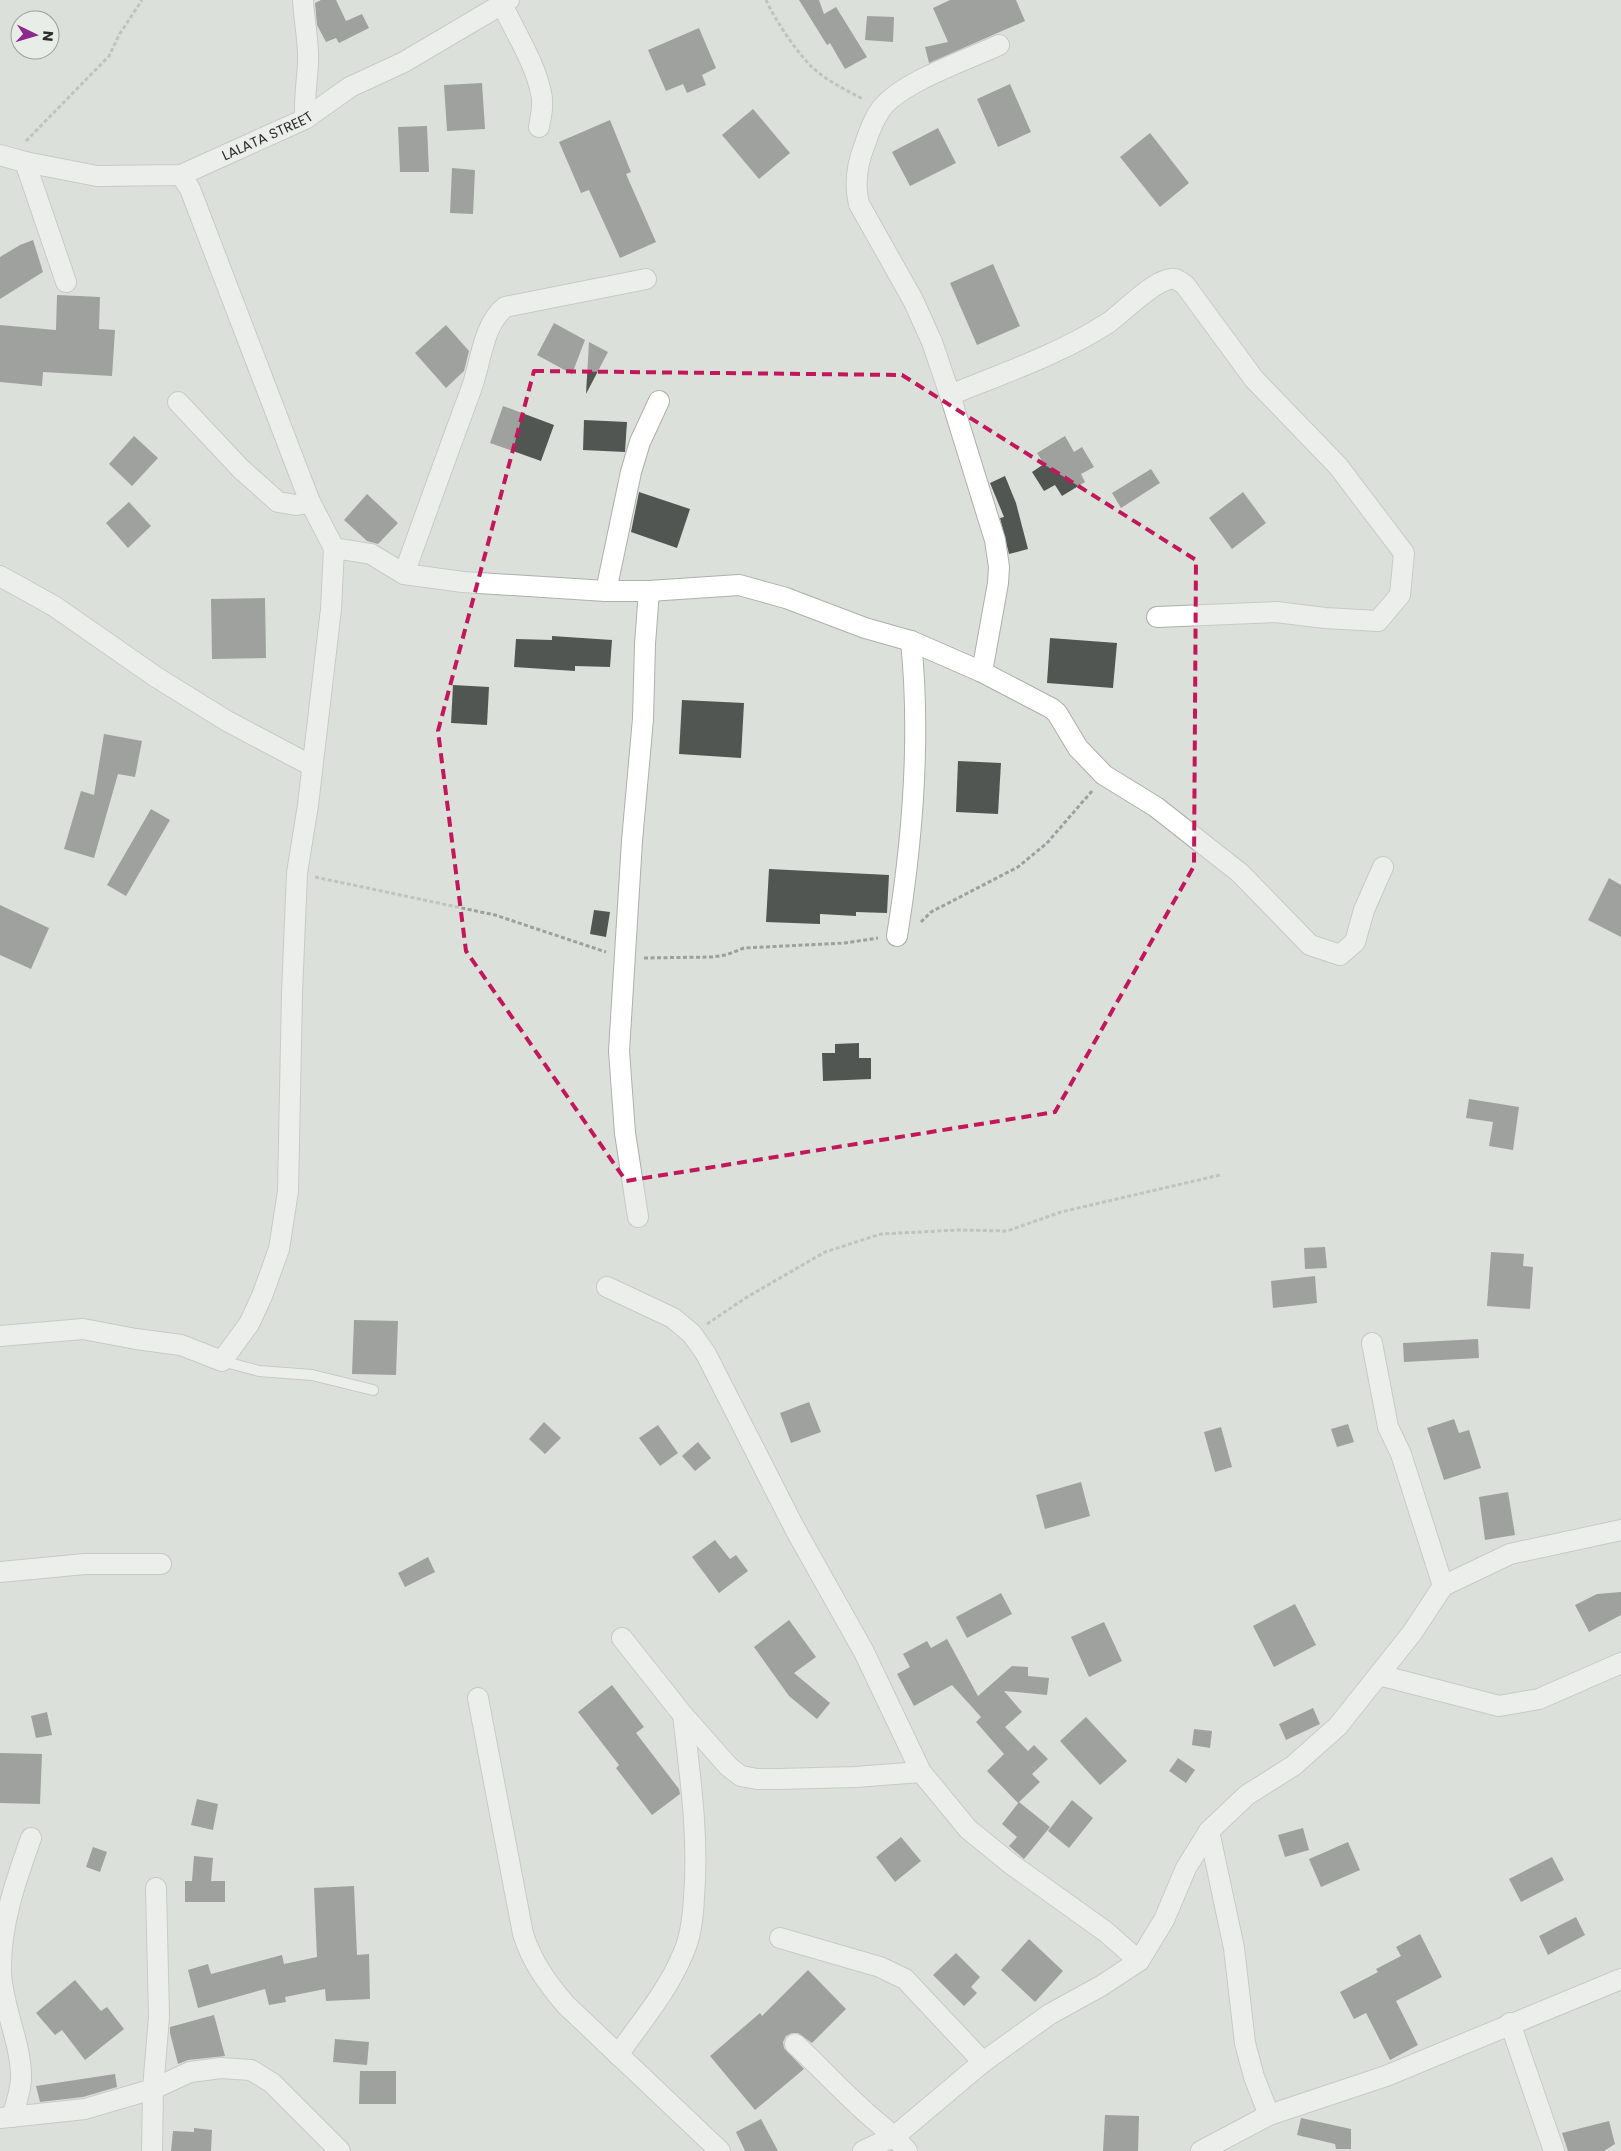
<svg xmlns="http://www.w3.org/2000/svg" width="1621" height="2151" viewBox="0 0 1621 2151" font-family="Poppins,sans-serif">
  <rect width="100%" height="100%" fill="#dce0db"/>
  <g fill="#525652">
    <polygon points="321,0 336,0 346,21 362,14 369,28 339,43 336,38 326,42 317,25 315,3"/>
    <polygon points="799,0 819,0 824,14 836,7 867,57 845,69 830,43 827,45"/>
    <polygon points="950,0 1016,0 1025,21 929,63 925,47 948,42 933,8"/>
    <polygon points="867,16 894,17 893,42 865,40"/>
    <polygon points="699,28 716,68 702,75 706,85 687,93 683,84 666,91 648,50"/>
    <polygon points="482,83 485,129 447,131 444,85"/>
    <polygon points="1010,84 1031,132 998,147 977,99"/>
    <polygon points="753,109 790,153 759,179 722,135"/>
    <polygon points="610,120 631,172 626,174 656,242 620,258 589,190 581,193 559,142"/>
    <polygon points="427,126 429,172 400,172 398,127"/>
    <polygon points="938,128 956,163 910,186 892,152"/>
    <polygon points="1150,133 1189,183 1160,207 1120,157"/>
    <polygon points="452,168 475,170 473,214 450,213"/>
    <polygon points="33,240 43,272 0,299 0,257 20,245"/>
    <polygon points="993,264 1020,326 977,345 950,283"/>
    <polygon points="57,295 100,297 99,329 115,330 112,376 43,372 42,386 0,382 0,325 56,330"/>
    <polygon points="554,323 585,340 572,374 537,355"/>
    <polygon points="446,325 469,351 464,371 446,388 415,353"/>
    <polygon points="589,342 608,352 586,394"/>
    <polygon points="503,406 554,425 541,461 490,443"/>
    <polygon points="584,420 627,422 625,452 583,450"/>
    <polygon points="134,436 158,458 132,486 109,464"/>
    <polygon points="1065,436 1074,452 1082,447 1094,467 1081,474 1085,482 1062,496 1055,485 1044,491 1032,472 1044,464 1037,453"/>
    <polygon points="1151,469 1160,483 1121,508 1112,493"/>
    <polygon points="1005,476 1016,503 1028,549 1009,554 1000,518 1004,517 990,483"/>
    <polygon points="639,492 690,509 677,548 631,532"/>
    <polygon points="1243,492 1266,523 1232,549 1209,518"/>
    <polygon points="367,494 398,523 378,544 367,541 344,520"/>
    <polygon points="129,502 151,526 128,548 106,523"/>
    <polygon points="265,598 266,658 212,659 211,599"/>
    <polygon points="552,636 612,640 610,667 575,666 575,671 514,667 516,639 552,640"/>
    <polygon points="1050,638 1117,643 1113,688 1047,683"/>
    <polygon points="453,685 489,687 487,725 451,723"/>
    <polygon points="682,700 744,703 741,758 679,754"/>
    <polygon points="104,734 142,741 135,777 118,774 94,858 64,849 81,791 94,795"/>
    <polygon points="958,761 1001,763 998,814 956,812"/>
    <polygon points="151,809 170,820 126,896 107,885"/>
    <polygon points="769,869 889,875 887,913 856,912 856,916 820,914 820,924 766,922"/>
    <polygon points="1609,878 1621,885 1621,937 1588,920"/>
    <polygon points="0,905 49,928 31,969 0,955"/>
    <polygon points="594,910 610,912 606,937 590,934"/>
    <polygon points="859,1043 859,1058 871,1058 871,1079 823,1081 822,1053 835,1053 835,1044"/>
    <polygon points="1469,1099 1519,1107 1513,1150 1489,1146 1493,1122 1466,1118"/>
    <polygon points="1325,1247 1327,1268 1305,1269 1304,1248"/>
    <polygon points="1491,1252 1524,1254 1523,1266 1533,1267 1530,1309 1487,1306"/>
    <polygon points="1315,1276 1317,1303 1273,1308 1271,1281"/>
    <polygon points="354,1320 398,1321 396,1375 352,1374"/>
    <polygon points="1478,1339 1479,1358 1404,1362 1403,1343"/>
    <polygon points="809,1402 821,1432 791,1443 780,1413"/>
    <polygon points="1454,1419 1459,1433 1469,1430 1481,1468 1444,1480 1427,1428"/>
    <polygon points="544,1422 561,1438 545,1454 529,1439"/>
    <polygon points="1348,1424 1354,1442 1337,1447 1331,1429"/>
    <polygon points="658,1425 678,1453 660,1466 639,1438"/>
    <polygon points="1221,1427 1232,1467 1215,1472 1204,1432"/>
    <polygon points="698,1442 711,1458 695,1471 682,1456"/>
    <polygon points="1081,1482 1090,1516 1045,1529 1036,1495"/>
    <polygon points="1508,1492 1515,1535 1485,1540 1479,1497"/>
    <polygon points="715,1540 730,1559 736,1555 748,1571 719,1593 692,1557"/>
    <polygon points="428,1557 435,1572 405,1587 398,1573"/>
    <polygon points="1621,1592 1621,1615 1589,1632 1575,1605 1597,1594"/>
    <polygon points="1001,1593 1012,1614 967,1638 956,1617"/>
    <polygon points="1295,1604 1316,1645 1274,1667 1253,1626"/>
    <polygon points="789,1620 816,1657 794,1673 830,1703 817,1719 789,1696 754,1647"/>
    <polygon points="1104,1622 1122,1661 1089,1677 1071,1637"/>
    <polygon points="947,1639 978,1696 1012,1666 1028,1667 1028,1676 1049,1678 1047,1695 1004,1691 1022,1712 1005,1727 1028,1751 1034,1745 1048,1759 1032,1774 1040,1782 1018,1803 987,1771 1004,1754 976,1722 981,1717 952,1685 914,1706 897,1674 910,1667 903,1654 927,1641 931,1648"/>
    <polygon points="612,1685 644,1727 636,1733 679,1789 680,1794 652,1815 616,1768 619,1765 578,1712"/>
    <polygon points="1313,1708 1320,1724 1286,1740 1279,1724"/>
    <polygon points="47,1712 52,1735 36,1738 31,1716"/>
    <polygon points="1086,1717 1127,1761 1100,1785 1060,1741"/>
    <polygon points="1194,1729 1212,1731 1210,1748 1192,1745"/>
    <polygon points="0,1753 42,1754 40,1804 0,1803"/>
    <polygon points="1178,1758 1195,1770 1186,1783 1169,1771"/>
    <polygon points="197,1799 218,1804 213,1830 191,1825"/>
    <polygon points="1072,1800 1093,1818 1069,1848 1048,1831"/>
    <polygon points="1019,1802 1050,1827 1024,1859 1009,1846 1017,1837 1002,1824"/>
    <polygon points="1303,1828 1309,1850 1285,1857 1278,1835"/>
    <polygon points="901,1837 921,1861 895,1882 876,1857"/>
    <polygon points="1348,1842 1360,1870 1321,1887 1309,1859"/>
    <polygon points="93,1847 107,1852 100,1872 86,1867"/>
    <polygon points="194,1856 213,1858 211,1881 225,1881 225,1902 185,1902 185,1881 192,1881"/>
    <polygon points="1552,1857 1564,1880 1521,1902 1509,1879"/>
    <polygon points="354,1886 357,1955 369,1954 370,1999 326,2001 325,1989 285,1997 286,2002 269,2005 265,1989 198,2008 188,1970 208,1964 211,1974 282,1955 284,1964 317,1957 314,1888"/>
    <polygon points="1576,1917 1585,1935 1548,1955 1539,1936"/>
    <polygon points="1420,1934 1442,1977 1396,2001 1418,2045 1390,2060 1366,2013 1354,2019 1340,1992 1378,1972 1376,1969 1401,1956 1396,1947"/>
    <polygon points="1029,1939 1063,1971 1035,2002 1001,1970"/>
    <polygon points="956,1953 980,1977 971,1987 977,1993 964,2006 933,1975"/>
    <polygon points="808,1970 846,2009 812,2043 798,2033 792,2033 786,2036 783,2042 784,2048 804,2069 755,2110 710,2056 760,2013 762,2016"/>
    <polygon points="75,1980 101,2011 107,2007 124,2029 85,2060 62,2030 55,2035 36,2013"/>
    <polygon points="214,2015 225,2056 188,2060 178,2064 170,2033 170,2027"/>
    <polygon points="335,2039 369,2042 367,2065 333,2062"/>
    <polygon points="360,2071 396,2071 396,2104 359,2104"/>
    <polygon points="115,2074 117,2087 83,2097 40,2102 36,2086"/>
    <polygon points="1105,2115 1139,2116 1138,2151 1103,2151"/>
    <polygon points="1301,2118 1351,2129 1351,2149 1336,2149 1335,2144 1297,2135"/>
    <polygon points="761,2119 778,2151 745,2151 736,2132"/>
    <polygon points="1609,2121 1615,2144 1604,2151 1568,2151 1562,2133"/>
    <polygon points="194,2128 212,2130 211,2151 171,2151 173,2131 194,2132"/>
  </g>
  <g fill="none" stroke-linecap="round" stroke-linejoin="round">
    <g stroke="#adb0ac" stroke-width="12">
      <polyline id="service" points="222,1361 259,1371 312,1375 373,1390"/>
    </g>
    <g stroke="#adb0ac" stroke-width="22">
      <g id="minor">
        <path d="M303,0C304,21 309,42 308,63C307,82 304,100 305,119"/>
        <path d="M502,4C514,30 536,65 541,93C544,104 541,116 539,127"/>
        <path id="s1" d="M0,155L25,162L97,176L181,175L305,119L350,87L404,62L509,0"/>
        <polyline points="25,162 66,282"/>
        <polyline points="181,175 190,189 310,502 334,548 371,554 404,574 463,582 606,591 649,591 739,585 786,598 865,628 911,641 982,672 1051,708 1057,713 1078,748 1104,775 1156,807 1240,873 1310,945 1340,955 1355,942 1364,910 1383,867"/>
        <path d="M950,395C1004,373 1060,354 1108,323C1123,313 1157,276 1175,279C1178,280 1182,283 1185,285L1254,379L1338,466L1404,553L1400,595L1378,621L1325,618L1276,612L1157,617"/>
        <polyline points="178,402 241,469 278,502 296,505 310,502"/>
        <path d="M404,574C426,512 449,449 472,387C481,361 483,325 505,307L646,279"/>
        <polyline points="0,576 54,606 156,677 227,721 312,766"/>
        <polyline points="606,591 631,472 640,442 659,401"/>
        <path d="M982,672L998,583L999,567L995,540L950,395L932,342L913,300L859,204C854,184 857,164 865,144C869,132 873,120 881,109C901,82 967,60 999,45"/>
        <path d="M897,936C913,838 921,740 911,641"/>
        <polyline points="638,1217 625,1133 619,1051 632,841 643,719 645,644 649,591"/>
        <polyline points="607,1287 673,1318 692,1334 706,1354 795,1529 864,1652 921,1772 968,1829 1011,1864 1106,1932 1139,1961"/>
        <polyline points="0,1336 83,1329 136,1339 181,1345 222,1361 249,1324 262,1296 279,1249 288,1191 292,993 297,873 308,805 331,609 334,548"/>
        <polyline points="1372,1343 1388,1427 1401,1454 1443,1586"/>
        <polyline points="0,1572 85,1564 161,1564"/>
        <polyline points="622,1638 683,1715 729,1767 741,1776 757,1779 778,1779 855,1777 921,1772"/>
        <polyline points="1379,1675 1499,1706 1539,1699 1621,1663"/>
        <path d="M478,1698L523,1934C532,1962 547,1983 566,2005L720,2151"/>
        <polyline points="1209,1831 1234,1948 1245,2043 1254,2077 1269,2115"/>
        <polyline points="780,1938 880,1967 905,1979 983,2062"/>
        <polyline points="1510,2023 1554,2151"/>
        <path d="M795,2044C817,2064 837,2086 859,2106C876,2123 892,2132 907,2151"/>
        <path d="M618,2055C640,2023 667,1992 682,1956C691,1938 693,1917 694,1897C699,1836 690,1776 683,1715"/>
        <path d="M12,2117C16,2104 20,2093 21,2080C22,2043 2,2008 1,1971C0,1925 16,1880 31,1838"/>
        <polyline points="0,2118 85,2109 153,2089 190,2072 221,2068 251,2070 272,2083 340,2151"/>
        <polyline points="152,2151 153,2089 159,2017 156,1888"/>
        <polyline points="863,2151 895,2136 983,2062 1050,2014 1101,1986 1139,1961 1164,1920 1186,1868 1209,1831 1247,1795 1293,1766 1338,1726 1412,1633 1443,1586 1510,1554 1621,1530"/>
        <polyline points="1201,2151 1269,2115 1386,2076 1621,1979"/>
      </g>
    </g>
    <g stroke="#9da19d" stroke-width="3" stroke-dasharray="4 2.5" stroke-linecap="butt">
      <path d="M766,0C775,20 797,53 813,68C827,81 846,90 863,99"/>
      <polyline points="26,141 109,56 119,35 142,0"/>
      <polyline points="315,877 495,915 606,952"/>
      <polyline points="921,922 931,912 1018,867 1047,843 1092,791"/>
      <polyline points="644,958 712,957 726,955 744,948 845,943 878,938"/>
      <polyline points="707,1324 747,1297 825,1252 881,1234 958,1230 1007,1231 1061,1212 1220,1175"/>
    </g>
    <use href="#service" stroke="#fff" stroke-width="10"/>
    <use href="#minor" stroke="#fff" stroke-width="20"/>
  </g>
  <path d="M0 0H1621V2151H0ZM534,371L902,375L1196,560L1194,866L1055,1112L626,1181L466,951L438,731Z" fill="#dce0db" fill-opacity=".55" fill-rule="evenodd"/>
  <path fill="none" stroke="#c2185b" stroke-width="4" stroke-dasharray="10 6" stroke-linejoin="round" d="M534,371L902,375L1196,560L1194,866L1055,1112L626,1181L466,951L438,731Z"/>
  <g text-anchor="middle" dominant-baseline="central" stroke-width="5" stroke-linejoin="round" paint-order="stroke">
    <g font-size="14" fill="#2b2d2b" stroke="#e9ede8">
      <text stroke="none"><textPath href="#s1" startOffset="278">LALATA STREET</textPath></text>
    </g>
  </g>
  <g transform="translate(35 35) rotate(95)"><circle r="24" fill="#e9ede8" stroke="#9da09c"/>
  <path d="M0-4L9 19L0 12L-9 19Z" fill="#8d288f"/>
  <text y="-8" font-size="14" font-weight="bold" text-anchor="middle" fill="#2b2d2b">N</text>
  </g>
</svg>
